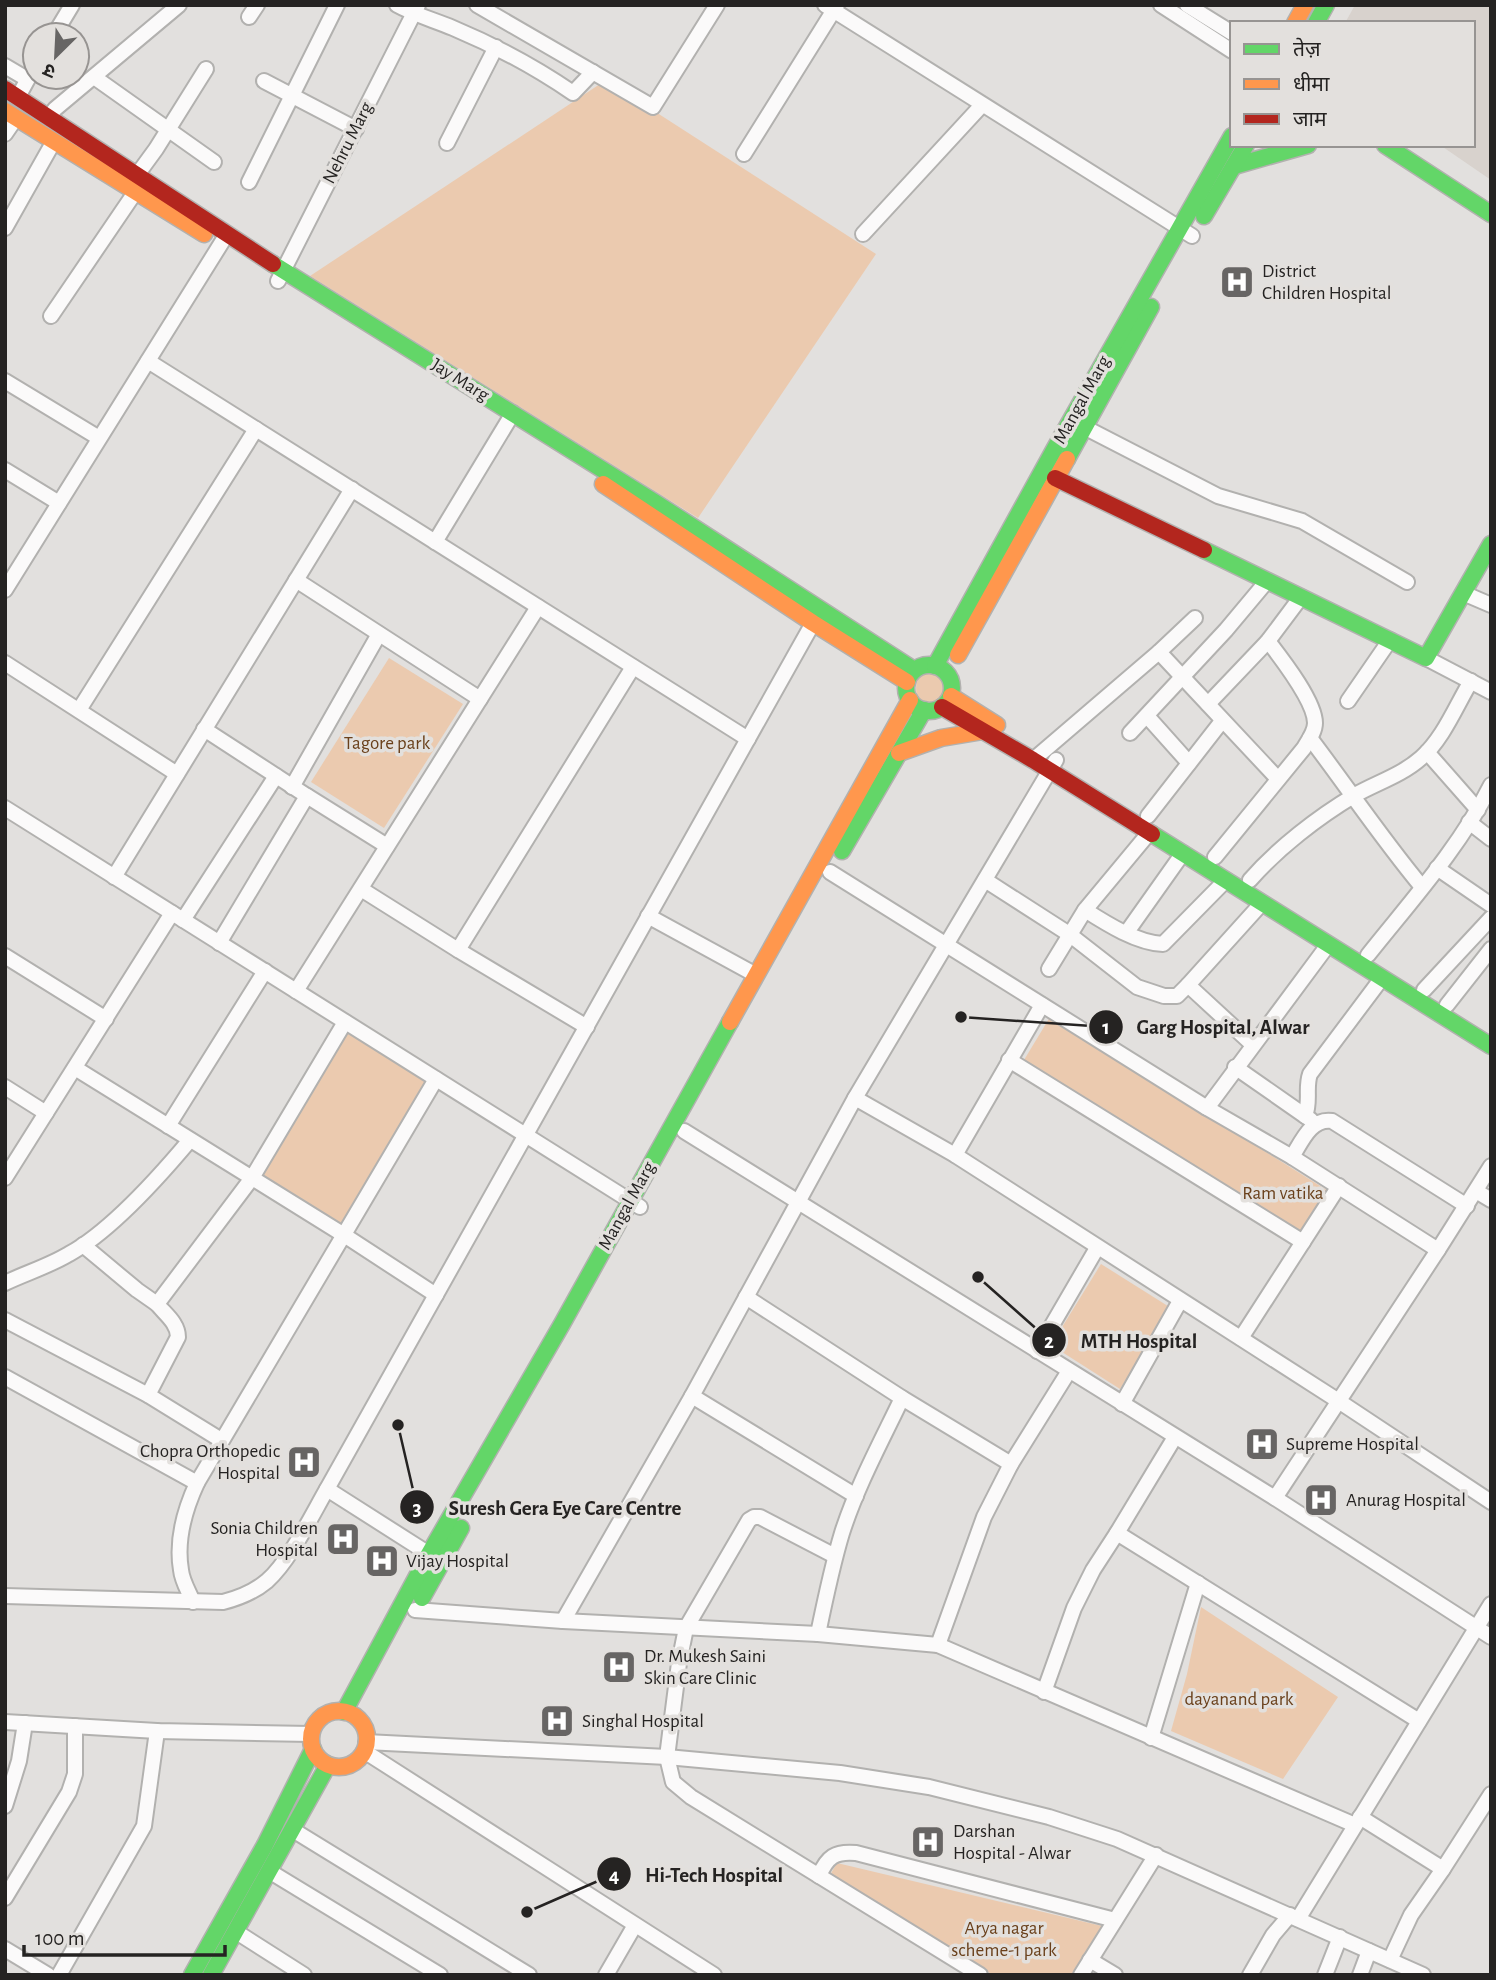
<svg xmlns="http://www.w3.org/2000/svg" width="1496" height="1980" viewBox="0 0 1496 1980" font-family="'Alegreya Sans','Noto Sans Devanagari',sans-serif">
  <rect width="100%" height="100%" fill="#e2e0de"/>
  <polygon fill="#d8d2cd" points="1355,5 1491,5 1491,180 1440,145 1473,145 1473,23 1345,23"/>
  <g fill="#ebcaaf">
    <polygon points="606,80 876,254 698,518 310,276"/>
    <polygon points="389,658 463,704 384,828 311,782"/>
    <circle cx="934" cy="688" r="18"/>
    <polygon points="1050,1017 1333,1194 1305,1237 1024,1060"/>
    <polygon points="349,1028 426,1081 341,1228 259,1175"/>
    <polygon points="1101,1264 1171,1308 1120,1389 1051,1345"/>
    <polygon points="1201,1607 1338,1697 1283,1779 1171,1731 1187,1674"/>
    <polygon points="837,1863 1106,1927 1078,1975 993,1975 830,1875"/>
  </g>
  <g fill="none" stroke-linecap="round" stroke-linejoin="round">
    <g stroke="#b2b1af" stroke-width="18">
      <g id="street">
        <path d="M397,5C415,15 434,20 453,28C496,46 535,67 573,93L593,72"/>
        <polyline points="477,5 653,107 717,5"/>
        <polyline points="825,5 1192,236"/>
        <polyline points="1161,5 1232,51"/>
        <polyline points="1187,5 1232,33"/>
        <polyline points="249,17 257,5"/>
        <polyline points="54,35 72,5"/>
        <polyline points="5,66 27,79"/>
        <polyline points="94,77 214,162"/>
        <polyline points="264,81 356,129"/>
        <polyline points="18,97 35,66"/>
        <polyline points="48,118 55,109 179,5"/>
        <polyline points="5,134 16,118"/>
        <polyline points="447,143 496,47"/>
        <polyline points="744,154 837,5"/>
        <polyline points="137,175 156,149 206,69"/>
        <polyline points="249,182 337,5"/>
        <polyline points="5,228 54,141"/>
        <polyline points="863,234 982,105"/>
        <polyline points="278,281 418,5"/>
        <polyline points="51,316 136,191"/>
        <polyline points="148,361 748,739"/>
        <polyline points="5,381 99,438"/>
        <polyline points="1084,427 1218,496 1302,521 1407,582"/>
        <polyline points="5,470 59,503"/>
        <polyline points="435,542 513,413"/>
        <polyline points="296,580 480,699"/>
        <polyline points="5,590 227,234"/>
        <polyline points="1463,593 1491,605"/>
        <polyline points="1159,652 1278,779"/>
        <polyline points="1426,658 1491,692"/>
        <polyline points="5,663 177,774"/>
        <polyline points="1348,701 1390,640"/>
        <polyline points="1208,704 1268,641 1301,597"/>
        <polyline points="79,710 256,429"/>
        <polyline points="1147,716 1189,763"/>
        <polyline points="204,729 307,796 219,943"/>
        <polyline points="1130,733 1226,630 1267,581"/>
        <path d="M1310,738C1348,788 1382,839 1422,887"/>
        <polyline points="1427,752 1478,810"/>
        <polyline points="1033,760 1159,652 1195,618"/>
        <polyline points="292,787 379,634"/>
        <polyline points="307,796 387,846"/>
        <polyline points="5,808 640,1207"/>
        <polyline points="1148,816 1222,721"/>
        <polyline points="1469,822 1491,839"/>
        <path d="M1215,857L1304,748C1308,741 1315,732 1315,723C1315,701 1281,658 1268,641"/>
        <polyline points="1437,868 1491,905"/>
        <polyline points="830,872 1207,1108 1292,1157 1438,1250"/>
        <polyline points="114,877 352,489"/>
        <polyline points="985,880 1069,934 1137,987 1164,996 1177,996 1188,985 1262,903"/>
        <path d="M1250,880C1278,848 1318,817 1355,795C1376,783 1402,775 1421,758C1443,739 1456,706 1471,681"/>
        <polyline points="361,889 458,950"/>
        <path d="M1085,910C1107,924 1137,943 1163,944L1226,880"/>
        <polyline points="648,916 756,975"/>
        <polyline points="183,920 276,776"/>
        <polyline points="1127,932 1183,853"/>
        <path d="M1368,955C1411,901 1460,847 1491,785"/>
        <polyline points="5,956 106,1019"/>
        <polyline points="1049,969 1085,910 1149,833"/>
        <polyline points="1188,985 1252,1044"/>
        <polyline points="1424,990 1491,918"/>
        <polyline points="296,991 538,607"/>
        <polyline points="1447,1005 1491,949"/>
        <polyline points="587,1027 458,950 633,667"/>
        <polyline points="1009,1060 1303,1242"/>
        <polyline points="1235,1067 1311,1120"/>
        <polyline points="75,1068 344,1235 436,1295"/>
        <polyline points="5,1087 46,1113"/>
        <polyline points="855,1098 1056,760"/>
        <polyline points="1207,1108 1328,945"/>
        <path d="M1305,1116C1311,1101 1305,1088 1310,1074L1382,978"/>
        <polyline points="168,1126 265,971"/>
        <polyline points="684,1131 1275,1498 1438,1250 1491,1166"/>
        <polyline points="955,1155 1042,1005"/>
        <path d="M1292,1157C1302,1141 1311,1118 1332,1121L1467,1206"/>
        <polyline points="5,1178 172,913"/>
        <polyline points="1476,1191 1491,1200"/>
        <polyline points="83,1245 137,1290 157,1304 252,1178 345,1022"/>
        <path d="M5,1283C26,1273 49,1266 69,1254C111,1231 159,1177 190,1140"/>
        <polyline points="746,1297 902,1398 1011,1464"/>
        <polyline points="5,1320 148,1395 221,1440"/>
        <polyline points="1241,1338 1339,1186"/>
        <polyline points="1037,1351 1097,1248"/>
        <path d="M5,1377L197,1483C185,1509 176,1541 181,1570C182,1581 189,1592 193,1602"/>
        <path d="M148,1395L178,1337C178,1323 165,1314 157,1304"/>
        <polyline points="692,1396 856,1496"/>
        <polyline points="1122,1404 1180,1301"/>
        <polyline points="197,1483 436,1079"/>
        <polyline points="327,1489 429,1554"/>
        <polyline points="1275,1498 1491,1637"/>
        <polyline points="1117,1533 1175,1437"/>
        <polyline points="835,1556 760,1517 754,1517 749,1520 686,1628 679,1663 667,1757 673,1782 691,1797 980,1975"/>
        <path d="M5,1596L223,1602C239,1598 255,1591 267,1581C289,1562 312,1515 327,1489L813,623"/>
        <polyline points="415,1610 563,1621 692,1396 855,1098 955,1155 1337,1400 1491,1502"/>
        <polyline points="563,1621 818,1634 938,1645 1355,1825"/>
        <path d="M818,1634C825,1600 832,1566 842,1533C857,1486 881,1442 902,1398"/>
        <polyline points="938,1645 984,1517 1011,1464 1069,1371"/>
        <polyline points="1044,1692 1074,1608 1093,1570 1117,1533 1419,1721"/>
        <polyline points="5,1722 157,1731 311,1734"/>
        <polyline points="1151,1738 1198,1583"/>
        <polyline points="366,1742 667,1757 840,1773 929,1787 1049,1817 1117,1839 1423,1975"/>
        <polyline points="364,1751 714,1975"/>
        <polyline points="5,1806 19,1761 25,1723"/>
        <polyline points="1360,1817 1443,1869 1491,1794"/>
        <polyline points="293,1830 529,1975"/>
        <polyline points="269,1871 440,1975"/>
        <path d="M819,1876C827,1857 835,1851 856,1853L1115,1920"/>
        <polyline points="5,1898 69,1792 75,1774 75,1726"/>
        <polyline points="1298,1919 1491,1604"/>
        <polyline points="235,1931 304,1975"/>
        <polyline points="5,1949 48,1975"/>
        <polyline points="1090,1960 1115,1975"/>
        <polyline points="1390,1960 1411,1915 1443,1869"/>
        <polyline points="59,1975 144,1826 157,1731"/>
        <polyline points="606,1975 635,1925"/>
        <polyline points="1081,1975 1156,1855"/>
        <polyline points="1250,1975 1273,1935 1290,1915"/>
        <polyline points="1325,1975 1340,1937"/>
        <polyline points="1360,1975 1369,1951"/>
      </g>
    </g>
    <g stroke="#b2b1af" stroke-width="19">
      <g id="fast">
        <polyline points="1316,23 1326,5"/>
        <polyline points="1385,145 1491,214"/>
        <polyline points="1234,166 1308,145"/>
        <polyline points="1204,216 1246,145"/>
        <polyline points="273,264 656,503 914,670"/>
        <polyline points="1067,459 1151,307"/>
        <polyline points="1204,550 1426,658 1491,544"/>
        <circle cx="929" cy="688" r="23"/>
        <polyline points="935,666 1055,448 1232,136"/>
        <polyline points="1152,834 1491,1046"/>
        <polyline points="842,851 924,710"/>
        <polyline points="422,1598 461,1528"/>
        <polyline points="344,1712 429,1554 562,1324 730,1022"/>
        <polyline points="192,1975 265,1845 313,1749"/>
        <polyline points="211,1975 328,1765"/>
      </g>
    </g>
    <g stroke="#b2b1af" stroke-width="19">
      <g id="slow">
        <polyline points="1295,23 1305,5"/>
        <polyline points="5,111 204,234"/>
        <polyline points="603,484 813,623 907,682"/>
        <polyline points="958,655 1067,459"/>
        <polyline points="951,696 997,725"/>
        <polyline points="899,753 941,738 983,731"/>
        <polyline points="730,1022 910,700"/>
        <circle cx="339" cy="1739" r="28"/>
      </g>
    </g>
    <g stroke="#b2b1af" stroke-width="19">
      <g id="jam">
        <polyline points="5,89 273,264"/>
        <polyline points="1055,478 1204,550"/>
        <polyline points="942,707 1033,760 1152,834"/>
      </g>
    </g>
    <use href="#street" stroke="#fbfafa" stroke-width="14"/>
    <use href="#fast" stroke="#63d668" stroke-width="16"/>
    <use href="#slow" stroke="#ff974d" stroke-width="16"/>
    <use href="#jam" stroke="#b3261e" stroke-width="16"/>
  </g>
  <defs>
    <g id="hospital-square" transform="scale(1.75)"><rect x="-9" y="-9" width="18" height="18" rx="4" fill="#676564" stroke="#e3e0dd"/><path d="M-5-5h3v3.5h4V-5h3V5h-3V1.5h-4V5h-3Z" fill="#fff"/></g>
  </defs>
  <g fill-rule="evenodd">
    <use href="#hospital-square" x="1237" y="282"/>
    <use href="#hospital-square" x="1262" y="1444"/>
    <use href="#hospital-square" x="304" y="1462"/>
    <use href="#hospital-square" x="1321" y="1500"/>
    <use href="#hospital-square" x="343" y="1539"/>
    <use href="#hospital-square" x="382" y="1561"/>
    <use href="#hospital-square" x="619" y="1667"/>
    <use href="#hospital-square" x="557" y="1721"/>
    <use href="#hospital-square" x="928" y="1842"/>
  </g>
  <g text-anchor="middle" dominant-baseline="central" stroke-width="7" stroke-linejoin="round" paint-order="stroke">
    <g font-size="19" fill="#252322" stroke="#e3e0dd">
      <text transform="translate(348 143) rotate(-63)">Nehru Marg</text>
      <text transform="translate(460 380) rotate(32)">Jay Marg</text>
      <text transform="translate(1082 400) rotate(-61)">Mangal Marg</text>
      <text transform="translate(627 1206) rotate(-61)">Mangal Marg</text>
    </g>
    <g font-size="19" fill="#252322" stroke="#e3e0dd" text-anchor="start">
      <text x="1262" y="271">District<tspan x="1262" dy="22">Children Hospital</tspan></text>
      <text x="1286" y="1444">Supreme Hospital</text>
      <text x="280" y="1451" text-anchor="end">Chopra Orthopedic<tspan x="280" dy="22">Hospital</tspan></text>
      <text x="1346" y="1500">Anurag Hospital</text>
      <text x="318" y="1528" text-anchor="end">Sonia Children<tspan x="318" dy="22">Hospital</tspan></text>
      <text x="406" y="1561">Vijay Hospital</text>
      <text x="644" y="1656">Dr. Mukesh Saini<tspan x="644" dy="22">Skin Care Clinic</tspan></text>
      <text x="582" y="1721">Singhal Hospital</text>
      <text x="953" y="1831">Darshan<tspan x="953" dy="22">Hospital - Alwar</tspan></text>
    </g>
    <g font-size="19" fill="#6a401b" stroke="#e3e0dd">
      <text x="387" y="743">Tagore park</text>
      <text x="1283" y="1193">Ram vatika</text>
      <text x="1239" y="1699">dayanand park</text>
      <text x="1004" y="1928">Arya nagar<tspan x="1004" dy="22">scheme-1 park</tspan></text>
    </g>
  </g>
  <path fill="none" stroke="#252322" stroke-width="2.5" d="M961 1017L1106 1027M978 1277L1049 1340M398 1425L417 1507M527 1912L614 1874"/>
  <g fill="#252322" stroke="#e3e0dd" stroke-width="2.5">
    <circle cx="961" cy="1017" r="7"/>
    <circle cx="978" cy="1277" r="7"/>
    <circle cx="398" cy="1425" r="7"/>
    <circle cx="527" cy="1912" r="7"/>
    <circle cx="1106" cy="1027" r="18"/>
    <circle cx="1049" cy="1340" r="18"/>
    <circle cx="417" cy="1507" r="18"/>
    <circle cx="614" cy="1874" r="18"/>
  </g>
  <g font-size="21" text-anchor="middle" font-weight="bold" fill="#fff">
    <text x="1106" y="1034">1</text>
    <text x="1049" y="1348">2</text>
    <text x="417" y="1515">3</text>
    <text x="614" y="1882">4</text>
  </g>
  <g font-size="21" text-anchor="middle" font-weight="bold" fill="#252322" stroke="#e3e0dd" stroke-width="7" stroke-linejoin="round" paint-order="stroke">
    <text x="1223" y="1034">Garg Hospital, Alwar</text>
    <text x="1139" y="1348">MTH Hospital</text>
    <text x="565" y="1515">Suresh Gera Eye Care Centre</text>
    <text x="714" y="1882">Hi-Tech Hospital</text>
  </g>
  <rect width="1496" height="1980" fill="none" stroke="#252322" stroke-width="14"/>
  <rect x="1230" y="21" width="245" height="126" fill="#e3e0dd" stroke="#979492" stroke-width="2"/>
  <rect x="1244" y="44" width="35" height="10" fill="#63d668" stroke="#979492" stroke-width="2"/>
  <text x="1293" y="56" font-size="21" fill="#252322">तेज़</text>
  <rect x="1244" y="79" width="35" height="10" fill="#ff974d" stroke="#979492" stroke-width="2"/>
  <text x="1293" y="91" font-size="21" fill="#252322">धीमा</text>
  <rect x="1244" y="114" width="35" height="10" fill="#b3261e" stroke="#979492" stroke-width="2"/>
  <text x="1293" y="126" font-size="21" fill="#252322">जाम</text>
  <g transform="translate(56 56) rotate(204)"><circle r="33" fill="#e3e0dd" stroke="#979492" stroke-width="2"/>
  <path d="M0-5L12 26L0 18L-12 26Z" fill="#676564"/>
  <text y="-10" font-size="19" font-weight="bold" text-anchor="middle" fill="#252322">उ</text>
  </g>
  <path d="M24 1945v10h201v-10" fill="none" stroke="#252322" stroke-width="3.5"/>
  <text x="35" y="1945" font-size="21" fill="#252322" stroke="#e3e0dd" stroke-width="5" paint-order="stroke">100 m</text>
</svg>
